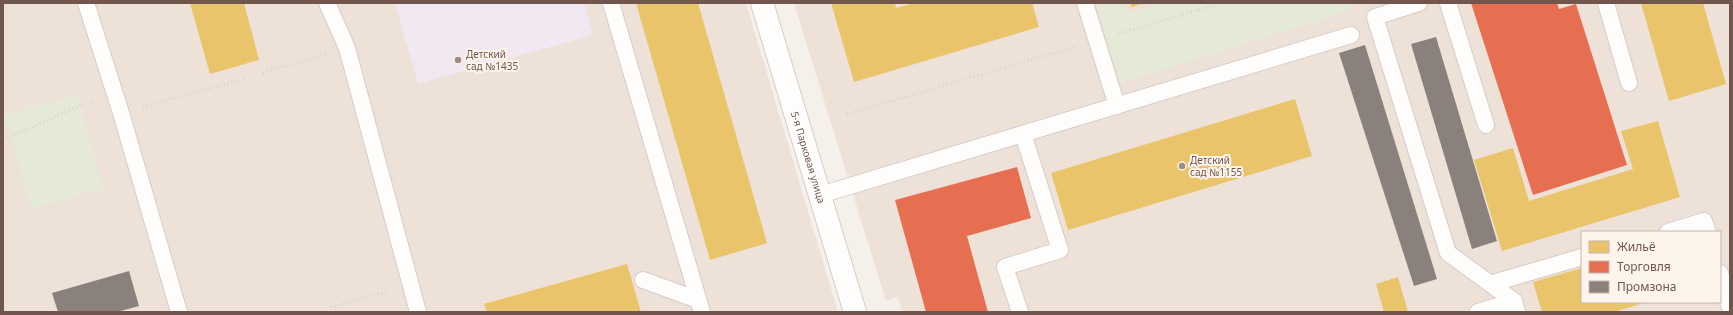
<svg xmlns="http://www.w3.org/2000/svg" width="1733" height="315" viewBox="0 0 1733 315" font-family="'Noto Sans',sans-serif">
  <rect width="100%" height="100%" fill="#f5f0ea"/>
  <g fill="#eee2d8" fill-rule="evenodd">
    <polygon points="3,3 746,3 838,312 3,312"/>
    <path d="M794,3H1730V312H902L898,297L886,301ZM1582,232H1720V302H1582Z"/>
  </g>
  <polygon fill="#f1e8f1" points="395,3 584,3 593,35 418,84"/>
  <g fill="#e4ead6">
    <polygon points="1096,3 1123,3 1126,12 1135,12 1164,3 1351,3 1349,11 1121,83"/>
    <polygon points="77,95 103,188 31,209 5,115"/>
  </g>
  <g fill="#e9c46a">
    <polygon points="190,3 244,3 259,60 210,74"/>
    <polygon points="636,3 698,3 767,243 710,260"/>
    <polygon points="831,3 895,3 896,8 914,3 1032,3 1039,27 854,82"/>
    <polygon points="1130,3 1144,3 1132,7"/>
    <polygon points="1641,3 1703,3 1726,84 1669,101"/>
    <polygon points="1295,99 1312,156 1068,230 1051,173"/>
    <polygon points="1658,121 1680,197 1502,251 1474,160 1513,148 1529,201 1633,169 1621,131"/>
    <polygon points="627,264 641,312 487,312 484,304"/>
    <polygon points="1582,268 1582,302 1647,302 1614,312 1542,312 1533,282"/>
    <polygon points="1398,277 1408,312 1384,312 1376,284"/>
  </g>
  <g fill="#e76f51">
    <polygon points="1471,3 1557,3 1559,9 1576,4 1627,165 1533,195"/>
    <polygon points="1017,167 1031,218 967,236 988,312 926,312 895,200"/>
  </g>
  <g fill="#8a817c">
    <polygon points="1436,37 1497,241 1472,249 1411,44"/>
    <polygon points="1365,45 1437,279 1414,286 1339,53"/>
    <polygon points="129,271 139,306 117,312 58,312 52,293"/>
  </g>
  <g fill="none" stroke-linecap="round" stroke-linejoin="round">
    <g stroke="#d4cdc8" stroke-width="18">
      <g id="service">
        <polyline points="86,3 121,113 179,312"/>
        <polyline points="327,3 347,48 418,312"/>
        <polyline points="611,3 702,312"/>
        <polyline points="1085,3 1117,106"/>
        <polyline points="1419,3 1375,17 1448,253 1514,301"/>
        <polyline points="1448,3 1486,125"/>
        <polyline points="1606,3 1629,83"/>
        <polyline points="820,195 1351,35"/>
        <polyline points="1668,232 1704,221 1708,232"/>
        <polyline points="1720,273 1730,308"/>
        <polyline points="643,280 698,300"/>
        <polyline points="1490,284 1582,257"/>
        <polyline points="1020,312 1005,267 1060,250 1023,134"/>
        <polyline points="1478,312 1514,301 1517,312"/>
      </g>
    </g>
    <g stroke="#d4cdc8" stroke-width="24">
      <g id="minor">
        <path id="s1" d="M762,3L855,312"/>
      </g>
    </g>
    <g stroke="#d9d0ce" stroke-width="2.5" stroke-dasharray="1 3" stroke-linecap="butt">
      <polyline points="1118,34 1221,3"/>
      <polyline points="263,73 326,54"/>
      <polyline points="143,107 246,78"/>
      <polyline points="847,114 1075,47"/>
      <polyline points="3,140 80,106 95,102"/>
      <polyline points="331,307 389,291"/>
    </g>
    <use href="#service" stroke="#fefdfc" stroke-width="16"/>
    <use href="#minor" stroke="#fefdfc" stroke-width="22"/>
  </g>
  <g fill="#9f8c84" stroke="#fdf4eb" stroke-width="1.5">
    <circle cx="458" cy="60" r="4"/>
    <circle cx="1182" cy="166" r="4"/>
  </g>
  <g text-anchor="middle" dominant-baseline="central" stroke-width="4" stroke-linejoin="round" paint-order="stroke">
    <g font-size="10" fill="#70564d" stroke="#fdf4eb" text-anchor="start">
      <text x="466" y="54">Детский<tspan x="466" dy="12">сад №1435</tspan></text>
      <text x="1190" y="160">Детский<tspan x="1190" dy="12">сад №1155</tspan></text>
    </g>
    <g font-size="10" fill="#70564d" stroke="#fdf4eb">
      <text stroke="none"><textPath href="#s1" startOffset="161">5-я Парковая улица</textPath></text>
    </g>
  </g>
  <rect width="1733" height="315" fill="none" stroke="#70564d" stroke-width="8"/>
  <rect x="1581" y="231" width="140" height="72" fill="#fdf4eb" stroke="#c5b5ac"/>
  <rect x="1589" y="241" width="20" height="12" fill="#e9c46a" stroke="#c5b5ac"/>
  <text x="1617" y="251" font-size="12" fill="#70564d">Жильё</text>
  <rect x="1589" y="261" width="20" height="12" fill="#e76f51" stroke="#c5b5ac"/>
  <text x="1617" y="271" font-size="12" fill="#70564d">Торговля</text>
  <rect x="1589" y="281" width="20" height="12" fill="#8a817c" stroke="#c5b5ac"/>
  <text x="1617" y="291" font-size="12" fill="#70564d">Промзона</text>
</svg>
